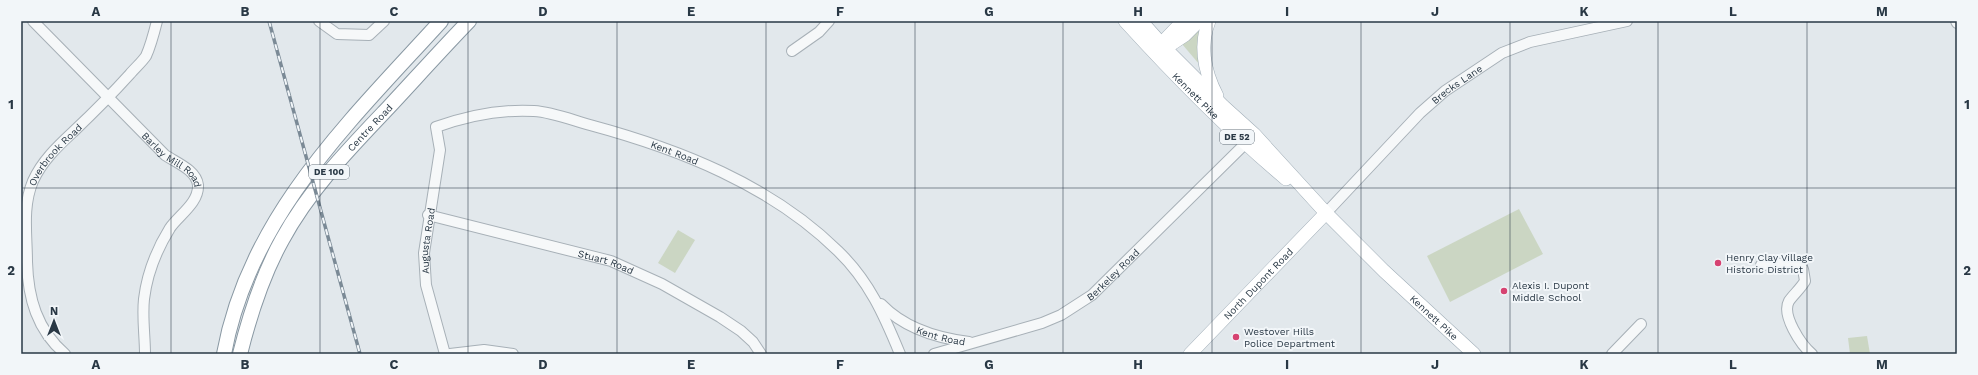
<svg xmlns="http://www.w3.org/2000/svg" width="1978" height="375" viewBox="0 0 1978 375" font-family="'Work Sans',sans-serif">
  <rect width="100%" height="100%" fill="#e2e8ec"/>
  <g fill="#cbd6c3">
    <polygon points="1200,29 1199,64 1182,44"/>
    <polygon points="1519,209 1543,254 1450,302 1427,256"/>
    <polygon points="678,230 695,240 675,273 658,263"/>
    <polygon points="1867,336 1870,354 1850,354 1848,338"/>
  </g>
  <g fill="none" stroke-linecap="round" stroke-linejoin="round">
    <g stroke="#a7b0b7" stroke-width="12">
      <g id="minor">
        <path id="s1" d="M33,21L165,155C177,163 196,170 198,185C199,203 179,215 170,228C157,249 147,274 144,299C142,317 145,336 145,354"/>
        <polyline points="319,21 337,34 369,35 384,21"/>
        <polyline points="1956,21 1957,23"/>
        <polyline points="792,51 819,32 829,21"/>
        <path id="s2" d="M1326,213L1420,113L1445,91L1502,53L1530,42L1627,21"/>
        <path id="s3" d="M428,215L611,261L662,284L720,317L741,331L753,342L761,354"/>
        <path d="M1761,265L1791,263L1803,269L1805,281C1801,288 1794,294 1789,301C1781,315 1801,345 1812,354"/>
        <path id="s4" d="M881,304C904,328 936,338 969,342"/>
        <path id="s5" d="M65,354C37,330 28,298 27,262C27,235 22,207 33,181C42,161 57,147 73,132C93,113 112,94 130,74C135,68 142,62 146,56C151,45 154,33 157,21"/>
        <path id="s6" d="M445,354L426,285L424,253L440,150L436,127C467,116 501,109 534,111C552,112 572,120 590,125C679,149 771,185 838,251C869,281 884,315 900,354"/>
        <polyline points="450,354 484,350 513,354"/>
        <path id="s7" d="M934,354L1042,323L1061,315L1092,295L1250,139"/>
        <polyline points="1612,354 1641,324"/>
      </g>
    </g>
    <g stroke="#a1aeb8" stroke-width="14">
      <g id="major">
        <path id="s8" d="M1125,21C1176,77 1228,130 1286,179"/>
        <path id="s9" d="M1141,21L1166,49L1223,106L1254,134L1326,213L1384,271L1474,354"/>
        <path d="M1209,21C1199,46 1205,73 1217,96"/>
        <polyline points="1158,47 1183,21"/>
        <polyline points="1158,53 1185,35 1199,21"/>
        <path id="s10" d="M1190,354L1326,213"/>
      </g>
    </g>
    <g stroke="#8998a3" stroke-width="16">
      <g id="highway">
        <path d="M224,354C249,216 351,120 441,21"/>
        <path id="s11" d="M240,354C250,314 262,276 282,240C309,190 349,149 388,108C415,79 441,50 469,21"/>
      </g>
    </g>
    <use href="#minor" stroke="#f6f8f9" stroke-width="10"/>
    <use href="#major" stroke="#fff" stroke-width="13"/>
    <use href="#highway" stroke="#fff" stroke-width="14"/>
    <g stroke="#7b8a96" stroke-width="3.5">
      <polyline id="rail" points="269,21 360,354"/>
    </g>
    <use href="#rail" stroke="#f2f6f9" stroke-width="2" stroke-dasharray="6" stroke-linecap="butt"/>
  </g>
  <path fill="none" stroke="#293845" stroke-width="1" stroke-opacity="0.55" d="M171,21V354M320,21V354M468,21V354M617,21V354M766,21V354M915,21V354M1063,21V354M1212,21V354M1361,21V354M1510,21V354M1658,21V354M1807,21V354M21,188H1957"/>
  <g fill="#d64271" stroke="#f2f6f9" stroke-width="1.5">
    <circle cx="1718" cy="263" r="4"/>
    <circle cx="1504" cy="291" r="4"/>
    <circle cx="1236" cy="337" r="4"/>
  </g>
  <g text-anchor="middle" dominant-baseline="central" stroke-width="4" stroke-linejoin="round" paint-order="stroke">
    <g fill="#f2f6f9" stroke="#65717b" stroke-width="1">
      <rect x="1220" y="130" width="34" height="14" rx="3"/>
      <rect x="309" y="165" width="40" height="14" rx="3"/>
    </g>
    <g font-size="9" font-weight="bold" fill="#293845">
      <text x="1237" y="137">DE 52</text>
      <text x="329" y="172">DE 100</text>
    </g>
    <g font-size="10" fill="#293845" stroke="#f2f6f9">
      <text stroke="none"><textPath href="#s2" startOffset="184">Brecks Lane</textPath></text>
      <text stroke="none"><textPath href="#s8" startOffset="103">Kennett Pike</textPath></text>
      <text stroke="none"><textPath href="#s11" startOffset="265">Centre Road</textPath></text>
      <text stroke="none"><textPath href="#s6" startOffset="478">Kent Road</textPath></text>
      <text stroke="none"><textPath href="#s5" startOffset="219">Overbrook Road</textPath></text>
      <text stroke="none"><textPath href="#s1" startOffset="197">Barley Mill Road</textPath></text>
      <text stroke="none"><textPath href="#s6" startOffset="116">Augusta Road</textPath></text>
      <text stroke="none"><textPath href="#s3" startOffset="184">Stuart Road</textPath></text>
      <text stroke="none"><textPath href="#s7" startOffset="199">Berkeley Road</textPath></text>
      <text stroke="none"><textPath href="#s10" startOffset="98">North Dupont Road</textPath></text>
      <text stroke="none"><textPath href="#s9" startOffset="417">Kennett Pike</textPath></text>
      <text stroke="none"><textPath href="#s4" startOffset="69">Kent Road</textPath></text>
    </g>
    <g font-size="10" fill="#293845" stroke="#f2f6f9" text-anchor="start">
      <text x="1726" y="257">Henry Clay Village<tspan x="1726" dy="12">Historic District</tspan></text>
      <text x="1512" y="285">Alexis I. Dupont<tspan x="1512" dy="12">Middle School</tspan></text>
      <text x="1244" y="331">Westover Hills<tspan x="1244" dy="12">Police Department</tspan></text>
    </g>
  </g>
  <rect width="1978" height="375" fill="none" stroke="#f2f6f9" stroke-width="44"/>
  <g transform="translate(54 321)" stroke="#f2f6f9" stroke-width="3" paint-order="stroke">
  <path d="M0-3L7 15L0 10L-7 15Z" fill="#293845"/>
  <text y="-6" font-size="11" font-weight="bold" text-anchor="middle" fill="#293845">N</text>
  </g>
  <rect x="22" y="22" width="1934" height="331" fill="none" stroke="#293845" stroke-width="1.5"/>
  <g font-size="13" text-anchor="middle" font-weight="bold" fill="#293845">
    <text x="96" y="16">A</text>
    <text x="245" y="16">B</text>
    <text x="394" y="16">C</text>
    <text x="543" y="16">D</text>
    <text x="691" y="16">E</text>
    <text x="840" y="16">F</text>
    <text x="989" y="16">G</text>
    <text x="1138" y="16">H</text>
    <text x="1287" y="16">I</text>
    <text x="1435" y="16">J</text>
    <text x="1584" y="16">K</text>
    <text x="1733" y="16">L</text>
    <text x="1882" y="16">M</text>
    <text x="11" y="109">1</text>
    <text x="1967" y="109">1</text>
    <text x="11" y="275">2</text>
    <text x="1967" y="275">2</text>
    <text x="96" y="369">A</text>
    <text x="245" y="369">B</text>
    <text x="394" y="369">C</text>
    <text x="543" y="369">D</text>
    <text x="691" y="369">E</text>
    <text x="840" y="369">F</text>
    <text x="989" y="369">G</text>
    <text x="1138" y="369">H</text>
    <text x="1287" y="369">I</text>
    <text x="1435" y="369">J</text>
    <text x="1584" y="369">K</text>
    <text x="1733" y="369">L</text>
    <text x="1882" y="369">M</text>
  </g>
</svg>
